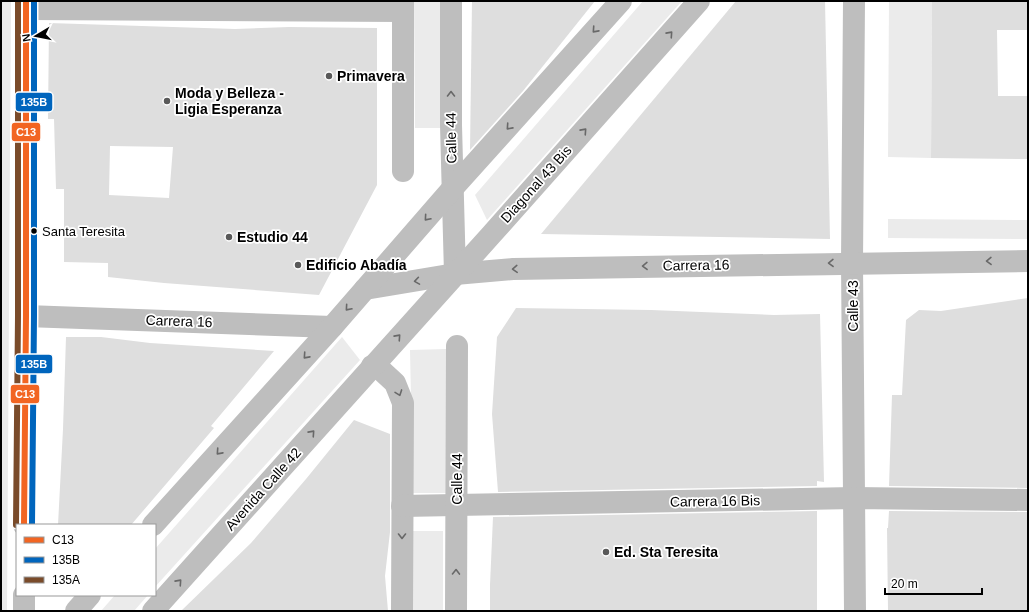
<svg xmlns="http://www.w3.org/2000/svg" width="1029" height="612" viewBox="0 0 1029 612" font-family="Arial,sans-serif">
  <rect width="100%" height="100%" fill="#fff"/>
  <g fill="#ebebeb">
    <polygon points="1,1 11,1 7,611 1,611"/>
    <polygon points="414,1 441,1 441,128 415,128"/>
    <polygon points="643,1 682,1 487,220 475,195"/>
    <polygon points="889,1 932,1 931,158 888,157"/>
    <polygon points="888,219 1028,220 1028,239 888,238"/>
    <polygon points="342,337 360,360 155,587 155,549"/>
    <polygon points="446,349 448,493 413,493 410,350"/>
    <rect x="408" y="531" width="35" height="80"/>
    <polygon points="115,595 148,595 134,611 101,611"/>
  </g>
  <g fill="#dedede" fill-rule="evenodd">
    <polygon points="472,1 595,1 523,91 470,150"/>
    <polygon points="736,1 825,1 830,239 541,234"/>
    <polygon points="932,1 1028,1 1028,30 997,30 998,96 1028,96 1028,159 931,158"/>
    <path d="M49,23L235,29L289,27L377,28V185L319,295L164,283L108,277V263L64,262V189H56L54,119H48ZM110,146L173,147L169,198L109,195Z"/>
    <polygon points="1028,298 1028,488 889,486 892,395 902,395 906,320 919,310 941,311"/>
    <polygon points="516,308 651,310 774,315 820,314 824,482 817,481 817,486 498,492 492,414 497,337"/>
    <polygon points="66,337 101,337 150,343 274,351 211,426 214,428 131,525 58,525 63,429"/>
    <polygon points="354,420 390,434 390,532 385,576 388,611 181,611 251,543 306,479"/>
    <polygon points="817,511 817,611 490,611 490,585 493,517"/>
    <polygon points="889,511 1028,512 1028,611 888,611 887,528 888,528"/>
  </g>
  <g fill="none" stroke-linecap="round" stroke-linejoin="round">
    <g stroke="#bebebe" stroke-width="22">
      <polyline points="451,1 451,125 455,274"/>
      <polyline points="854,1 852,263 855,611"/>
      <polyline points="26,9 403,11"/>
      <polyline points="403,171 403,1"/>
      <polyline points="365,289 455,274 513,269 1028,261"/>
      <polyline points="26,316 332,327"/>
      <polyline points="372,366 382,371 395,383 403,403 402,611"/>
      <polyline points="402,506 854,498 1028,500"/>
      <polyline points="153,525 332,327 452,189 621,1"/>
      <polyline points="76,611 90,595"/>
      <polyline points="153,611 491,235 699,1"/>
      <polyline points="456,611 457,346"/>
    </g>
    <g stroke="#bebebe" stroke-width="22">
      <polyline points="24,525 26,316 26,1"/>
      <polyline points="24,611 24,595"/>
    </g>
    <g stroke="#fff" stroke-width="9">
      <polyline id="bus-1" points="24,525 26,316 26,1"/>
    </g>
    <g stroke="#fff" stroke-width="9">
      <polyline id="bus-2" points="32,525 34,316 34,1"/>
    </g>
    <g stroke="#fff" stroke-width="9">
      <polyline id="bus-3" points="16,525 18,316 18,1"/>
    </g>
    <use href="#bus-1" stroke="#f26522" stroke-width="6"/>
    <use href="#bus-2" stroke="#0065bd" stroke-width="6"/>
    <use href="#bus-3" stroke="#7a4b2a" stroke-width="6"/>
  </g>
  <defs><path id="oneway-chevron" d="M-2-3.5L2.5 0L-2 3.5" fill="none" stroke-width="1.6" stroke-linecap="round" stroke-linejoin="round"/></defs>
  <g stroke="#686868">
    <use href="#oneway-chevron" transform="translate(595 30) rotate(132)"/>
    <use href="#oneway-chevron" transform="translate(670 34) rotate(-48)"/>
    <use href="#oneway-chevron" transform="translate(451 94) rotate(-90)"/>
    <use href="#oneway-chevron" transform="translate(509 127) rotate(132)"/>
    <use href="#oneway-chevron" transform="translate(584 131) rotate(-48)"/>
    <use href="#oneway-chevron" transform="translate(427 218) rotate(131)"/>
    <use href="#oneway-chevron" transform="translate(989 261) rotate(179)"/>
    <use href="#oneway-chevron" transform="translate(831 263) rotate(179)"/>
    <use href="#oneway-chevron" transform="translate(645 266) rotate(179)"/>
    <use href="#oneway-chevron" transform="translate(515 269) rotate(177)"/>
    <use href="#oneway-chevron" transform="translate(417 281) rotate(171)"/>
    <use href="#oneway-chevron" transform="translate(348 308) rotate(131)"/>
    <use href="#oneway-chevron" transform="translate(398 337) rotate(-48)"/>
    <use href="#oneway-chevron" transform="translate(306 356) rotate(132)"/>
    <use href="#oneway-chevron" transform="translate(399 393) rotate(70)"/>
    <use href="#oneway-chevron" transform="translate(312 433) rotate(-48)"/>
    <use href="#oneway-chevron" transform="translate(219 452) rotate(132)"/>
    <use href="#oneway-chevron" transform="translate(402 536) rotate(90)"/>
    <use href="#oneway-chevron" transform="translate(456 572) rotate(-89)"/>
    <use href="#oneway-chevron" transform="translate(179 582) rotate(-48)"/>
  </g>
  <g fill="#595959" stroke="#fff" stroke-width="1.5">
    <circle cx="329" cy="76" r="4"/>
    <circle cx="167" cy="101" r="4"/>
    <circle cx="229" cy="237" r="4"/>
    <circle cx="298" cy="265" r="4"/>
    <circle cx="606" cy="552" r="4"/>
  </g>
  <circle fill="#000" stroke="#fff" stroke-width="1.5" cx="34" cy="231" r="3.5"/>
  <g text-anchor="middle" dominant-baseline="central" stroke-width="3.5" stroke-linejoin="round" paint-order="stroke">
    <g font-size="13" fill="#000" stroke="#fff" text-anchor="start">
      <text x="42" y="231">Santa Teresita</text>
    </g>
    <g font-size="14" font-weight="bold" fill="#000" stroke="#fff" text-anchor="start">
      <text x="337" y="76">Primavera</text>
      <text x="175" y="93">Moda y Belleza -<tspan x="175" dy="16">Ligia Esperanza</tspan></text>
      <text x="237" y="237">Estudio 44</text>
      <text x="306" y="265">Edificio Abadía</text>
      <text x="614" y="552">Ed. Sta Teresita</text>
    </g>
    <g font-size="14" fill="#000" stroke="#fff">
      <text transform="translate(451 138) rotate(-91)">Calle 44</text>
      <text transform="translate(536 184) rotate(-48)">Diagonal 43 Bis</text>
      <text transform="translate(696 265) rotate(-1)">Carrera 16</text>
      <text transform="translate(853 306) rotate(-90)">Calle 43</text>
      <text transform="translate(179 321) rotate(2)">Carrera 16</text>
      <text transform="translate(457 479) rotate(-90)">Calle 44</text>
      <text transform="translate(263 489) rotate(-48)">Avenida Calle 42</text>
      <text transform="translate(715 501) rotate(-1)">Carrera 16 Bis</text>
    </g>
  </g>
  <g stroke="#fff" stroke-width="1.5">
    <rect x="15" y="92" width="38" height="20" rx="4" fill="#0065bd"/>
    <rect x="11" y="122" width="30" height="20" rx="4" fill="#f26522"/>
    <rect x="15" y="354" width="38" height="20" rx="4" fill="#0065bd"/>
    <rect x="10" y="384" width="30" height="20" rx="4" fill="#f26522"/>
  </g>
  <g font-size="11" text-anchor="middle" font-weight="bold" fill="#fff">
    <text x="34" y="106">135B</text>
    <text x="26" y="136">C13</text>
    <text x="34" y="368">135B</text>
    <text x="25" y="398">C13</text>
  </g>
  <rect width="1029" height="612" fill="none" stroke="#000000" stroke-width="4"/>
  <rect x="16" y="524" width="140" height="72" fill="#ffffff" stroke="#999999"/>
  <rect x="24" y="537" width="20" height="6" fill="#f26522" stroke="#999999"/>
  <text x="52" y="544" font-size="12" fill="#000000">C13</text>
  <rect x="24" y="557" width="20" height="6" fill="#0065bd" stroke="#999999"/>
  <text x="52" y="564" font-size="12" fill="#000000">135B</text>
  <rect x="24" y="577" width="20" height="6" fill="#7a4b2a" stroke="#999999"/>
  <text x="52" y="584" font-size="12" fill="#000000">135A</text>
  <g transform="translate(36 36) rotate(260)" stroke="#ffffff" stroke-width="3" paint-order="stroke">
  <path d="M0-3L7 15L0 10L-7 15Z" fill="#000000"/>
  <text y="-6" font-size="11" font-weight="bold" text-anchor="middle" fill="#000000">N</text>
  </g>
  <path d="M885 588v6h97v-6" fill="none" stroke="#000000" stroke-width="2"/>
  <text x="891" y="588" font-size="12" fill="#000000" stroke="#ffffff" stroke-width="3" paint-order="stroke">20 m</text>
</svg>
